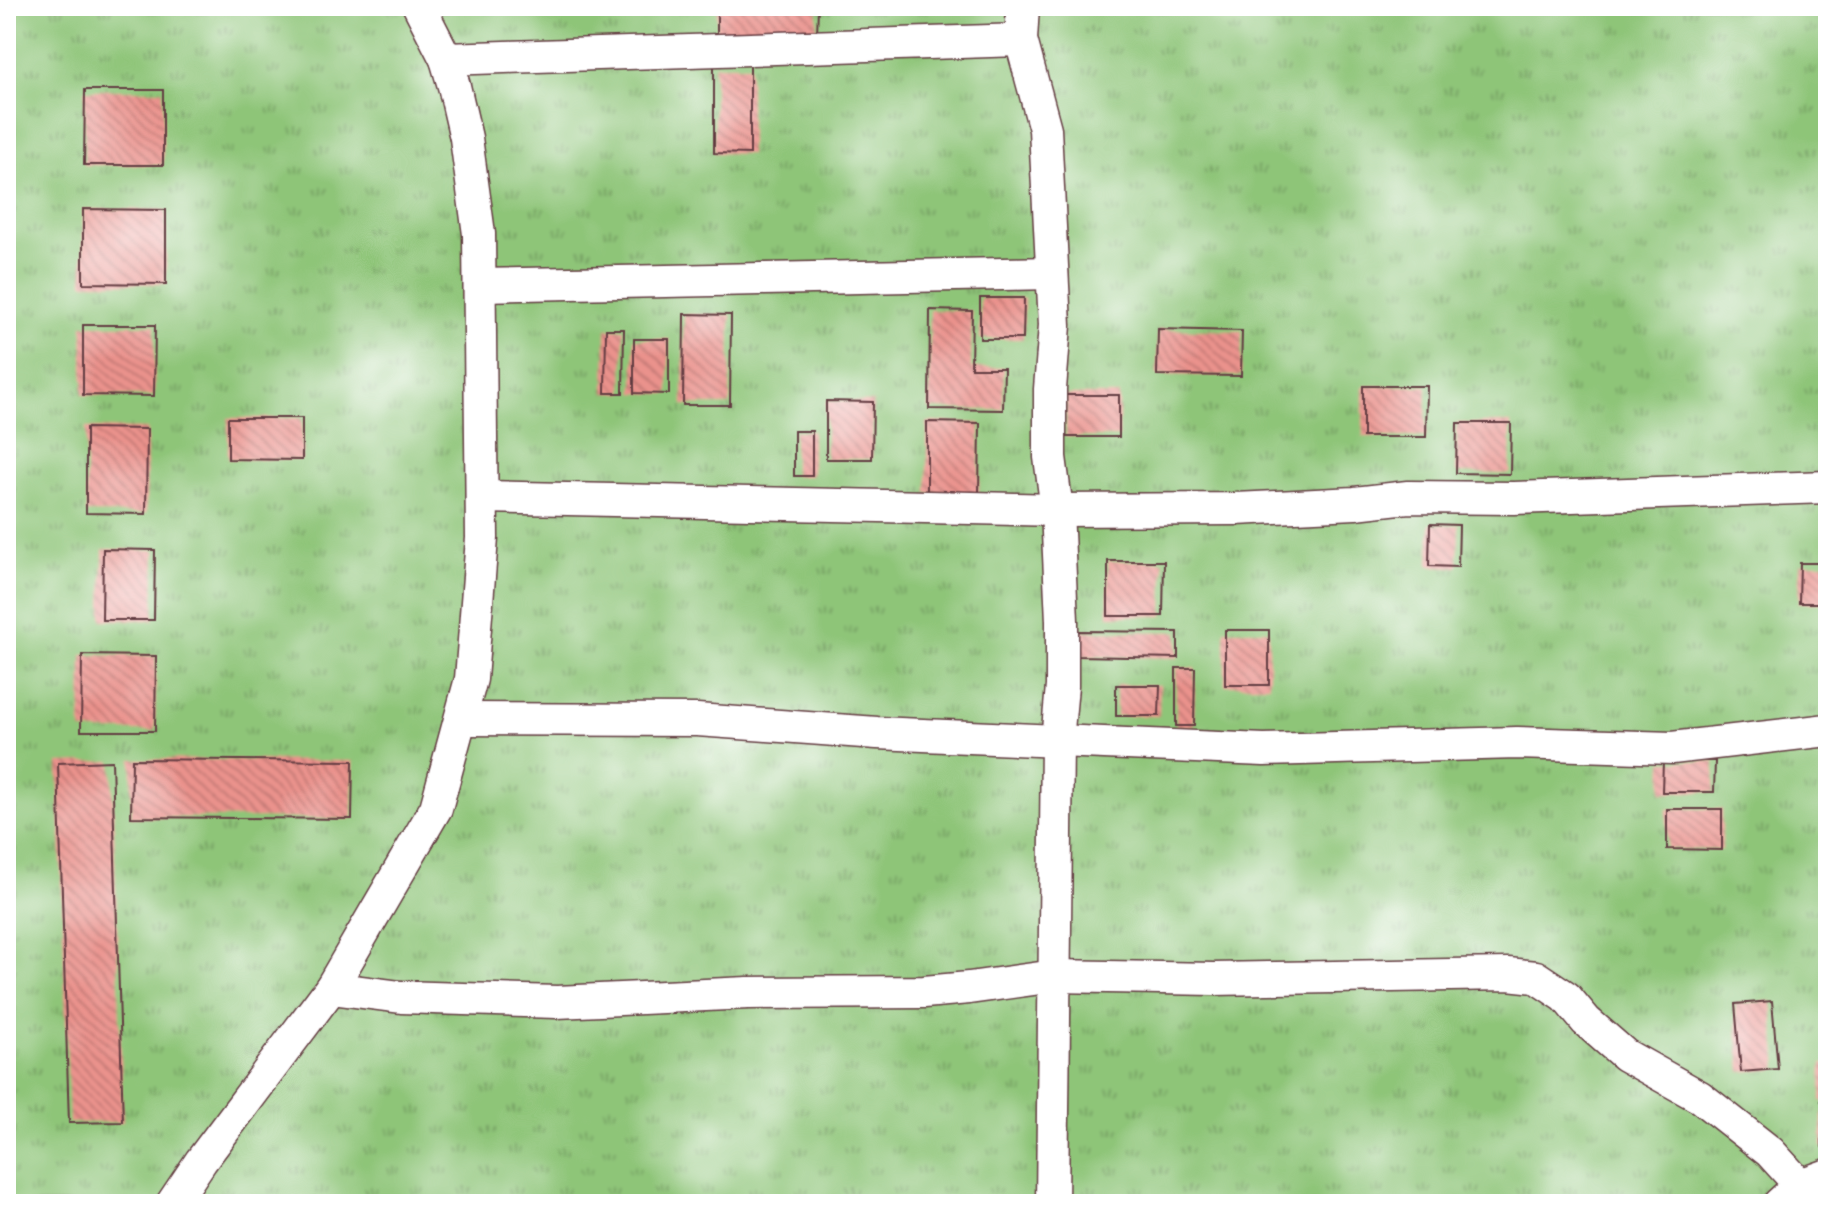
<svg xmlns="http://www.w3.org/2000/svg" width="1834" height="1210" viewBox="0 0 1834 1210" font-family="Alegreya,serif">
  <defs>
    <pattern id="grass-tufts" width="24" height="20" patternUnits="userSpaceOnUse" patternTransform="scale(2)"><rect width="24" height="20" fill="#8ec578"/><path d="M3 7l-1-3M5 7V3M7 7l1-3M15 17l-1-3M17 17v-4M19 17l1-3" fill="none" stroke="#769f63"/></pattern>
    <pattern id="building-back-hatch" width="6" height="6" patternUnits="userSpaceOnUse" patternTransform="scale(2)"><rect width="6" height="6" fill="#ea928c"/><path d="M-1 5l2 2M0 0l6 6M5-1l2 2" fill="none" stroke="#c07773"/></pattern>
  </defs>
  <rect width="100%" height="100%" fill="#fff"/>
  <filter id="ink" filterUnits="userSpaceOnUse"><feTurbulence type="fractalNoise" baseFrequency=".0125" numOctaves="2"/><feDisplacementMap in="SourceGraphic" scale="16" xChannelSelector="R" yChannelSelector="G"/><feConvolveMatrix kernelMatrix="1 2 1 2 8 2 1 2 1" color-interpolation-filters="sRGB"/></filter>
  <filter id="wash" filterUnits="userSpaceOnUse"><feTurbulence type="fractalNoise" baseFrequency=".006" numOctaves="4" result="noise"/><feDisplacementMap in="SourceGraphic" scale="32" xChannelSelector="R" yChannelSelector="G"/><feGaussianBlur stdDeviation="1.8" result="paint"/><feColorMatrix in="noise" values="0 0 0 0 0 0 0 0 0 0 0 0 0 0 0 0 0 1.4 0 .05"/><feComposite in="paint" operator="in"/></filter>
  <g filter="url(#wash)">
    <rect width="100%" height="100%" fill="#f6e0c7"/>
    <rect fill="url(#grass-tufts)" stroke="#6c7252" stroke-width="2" x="6" y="6" width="1822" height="1198"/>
    <g id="blocks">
      <g fill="url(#building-back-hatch)">
        <polygon points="717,6 818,6 817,36 717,35"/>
        <polygon points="714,65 750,65 750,154 714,153"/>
        <polygon points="85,90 163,90 163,165 84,165"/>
        <polygon points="83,209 166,210 166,284 83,283"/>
        <polygon points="980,298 1024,298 1023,339 980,339"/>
        <polygon points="930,310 972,311 971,368 1004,368 1003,410 929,409"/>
        <polygon points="684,314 731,315 730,405 683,405"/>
        <polygon points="83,325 155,325 154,396 83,395"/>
        <polygon points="606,329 624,329 623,393 605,393"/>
        <polygon points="1158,329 1242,331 1241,376 1157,375"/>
        <polygon points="634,339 669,339 669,394 634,393"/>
        <polygon points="1363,386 1427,386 1426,437 1363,437"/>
        <rect x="1066" y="395" width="53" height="42"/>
        <polygon points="826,401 873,402 872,459 826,459"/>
        <polygon points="228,418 302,418 302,460 228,459"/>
        <polygon points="927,422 980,423 979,494 927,493"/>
        <polygon points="1457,423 1511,423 1510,474 1456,473"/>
        <polygon points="86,428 147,429 146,514 86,513"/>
        <rect x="794" y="431" width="18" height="45"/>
        <polygon points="1430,524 1459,525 1458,567 1429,566"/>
        <polygon points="103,549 155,550 154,620 102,620"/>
        <polygon points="1108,561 1164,561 1163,616 1108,616"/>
        <polygon points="1800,563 1828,563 1828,603 1799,603"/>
        <rect x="1225" y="630" width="44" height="55"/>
        <polygon points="1078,631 1178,632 1178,658 1078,656"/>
        <polygon points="82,655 156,656 155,731 81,731"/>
        <polygon points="1176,668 1195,668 1194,726 1176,726"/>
        <polygon points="1116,685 1160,685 1159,716 1116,716"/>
        <polygon points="132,759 353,761 352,819 131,817"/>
        <polygon points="112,761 123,1122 69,1123 58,763"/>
        <polygon points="1663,761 1715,761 1714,792 1662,792"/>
        <polygon points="1667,809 1722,809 1722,850 1667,849"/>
        <polygon points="1772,1001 1778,1069 1741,1072 1735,1004"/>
        <polygon points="1822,1064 1828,1064 1828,1101 1821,1101"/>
        <rect x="1822" y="1114" width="6" height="33"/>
      </g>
    </g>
  </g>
  <g filter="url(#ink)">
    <use href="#blocks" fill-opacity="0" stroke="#643c42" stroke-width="2"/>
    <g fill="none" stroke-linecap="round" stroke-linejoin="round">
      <g stroke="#643c42" stroke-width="35">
        <g id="street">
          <polyline points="1023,6 1021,40 1045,129 1055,325 1050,389 1050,457 1057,510 1062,621 1062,686 1057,741 1052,1204"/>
          <polyline points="446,59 1021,40"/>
          <polyline points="480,285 1052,273"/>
          <polyline points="482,497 1057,510 1236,509 1355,503 1408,497 1514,498 1828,487"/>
          <polyline points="461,719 697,720 877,733 1264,750 1517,743 1672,748 1828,730"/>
          <polyline points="331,988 401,997 557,1002 748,993 924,992 969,988 1055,976 1214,979 1508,974 1536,977 1566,997 1586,1021 1625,1055 1700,1097 1770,1152 1800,1185"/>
          <polyline points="172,1204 201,1161 331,988 436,808 471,679 482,538 479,234 466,138 454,86 446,59 419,6"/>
          <polyline points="1779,1204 1800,1185 1828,1175"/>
        </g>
      </g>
      <use href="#street" stroke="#fff" stroke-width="32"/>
    </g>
  </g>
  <rect width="1834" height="1210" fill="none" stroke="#fff" stroke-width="32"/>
</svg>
